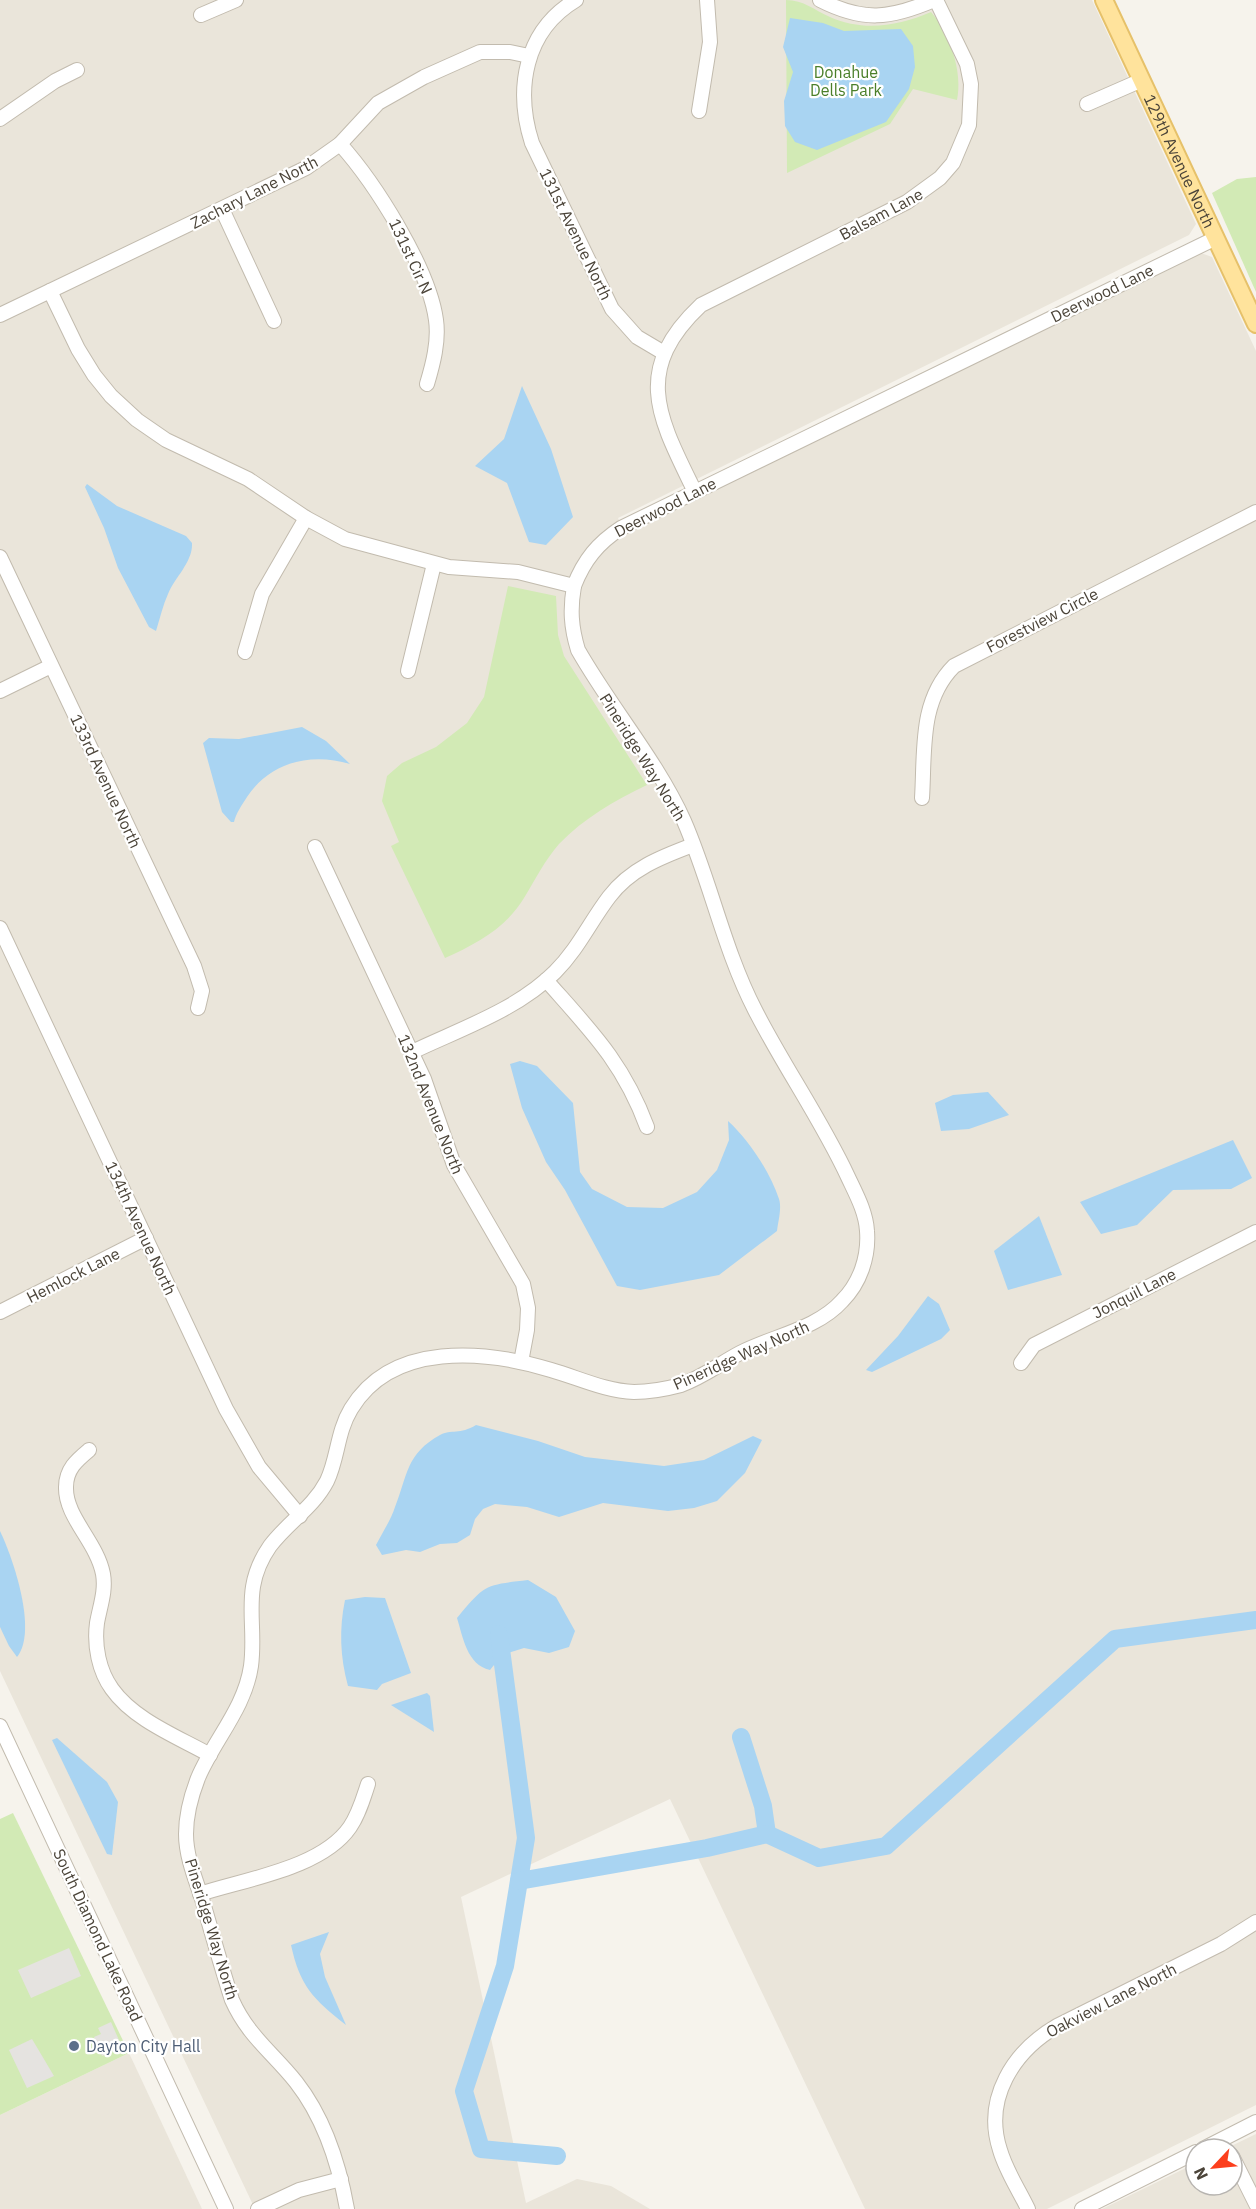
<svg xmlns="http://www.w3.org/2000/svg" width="1256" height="2209" viewBox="0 0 1256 2209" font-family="'IBM Plex Sans',sans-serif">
  <rect width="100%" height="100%" fill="#f6f3ec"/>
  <g fill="#eae5da" fill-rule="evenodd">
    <path d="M0,0H1092L1196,224L1189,235L618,518L626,534L1201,253L1212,257L1256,351V2105L1047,2209H865L670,1799L461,1897L526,2203L577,2179L611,2186L650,2209H255L0,1671ZM185,1305L217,1371L205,1378L173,1312Z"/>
    <polygon points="129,2053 202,2209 0,2209 0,2115"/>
    <polygon points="1256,2134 1256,2209 1102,2209 1196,2163 1196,2185 1232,2185 1232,2149 1225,2149"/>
  </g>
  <g fill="#d2eab5">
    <path d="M786,0C804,0 814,10 830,17C864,32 898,26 931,12C950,33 963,73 957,100L913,89L890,124L787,173Z"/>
    <polygon points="1256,177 1256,292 1212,193 1237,179"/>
    <path d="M508,586L556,596L558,635L564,656L647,785C614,801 584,818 559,844C545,860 535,880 524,898C506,928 476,944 445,958L391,846L399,842L382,801L387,776L402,763L436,747L467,723L484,697Z"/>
    <polygon points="13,1813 129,2053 0,2115 0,1819"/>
  </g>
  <g fill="#e5e3e0">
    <polygon points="69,1948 81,1976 31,1998 18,1970"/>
    <polygon points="111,2022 122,2047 102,2056 94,2037 101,2034 98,2028"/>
    <polygon points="32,2039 54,2076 27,2088 9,2050"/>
  </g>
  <g fill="#a9d4f2">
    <polygon points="790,18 823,23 844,31 901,29 913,46 915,67 909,89 886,122 817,150 795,142 785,126 784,101 793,72 783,47"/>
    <polygon points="522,386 551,449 573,517 546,545 529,542 507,483 475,466 504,439"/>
    <path d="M87,484L117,506L186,536L192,543C193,562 175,577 168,594C163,605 160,618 156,631L149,627L118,568L104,528L85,487Z"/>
    <path d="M302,727L326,741L350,764C311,752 270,762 247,797C242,805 236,813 234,822H231L222,812L203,743L209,738L239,739Z"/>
    <path d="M520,1061L537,1066L573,1103L580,1172L592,1189L627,1207L663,1208L697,1192L717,1170L729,1140L728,1121C749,1140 770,1172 779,1199C782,1208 778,1222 777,1231L719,1275L640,1290L617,1286L565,1190L546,1162L522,1108L510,1064Z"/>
    <polygon points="988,1092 1009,1115 969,1129 941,1131 935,1103 953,1095"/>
    <polygon points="1233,1140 1252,1178 1231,1189 1173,1190 1137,1225 1101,1234 1080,1202"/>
    <polygon points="1039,1216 1062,1275 1008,1290 994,1251"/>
    <polygon points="928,1296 939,1304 950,1330 941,1339 872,1372 866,1370 898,1336"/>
    <path d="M476,1425L538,1441L585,1457L664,1466L704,1460L753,1436L762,1440L745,1473L717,1501L694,1508L668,1511L603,1503L559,1517L527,1507L495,1504L483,1509L475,1519L470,1535L457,1543L440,1544L420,1552L406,1550L382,1555L376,1545C382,1533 391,1520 395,1507C408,1474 406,1454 440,1435C451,1429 460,1435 476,1425Z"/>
    <path d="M0,1531C13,1558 38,1631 17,1657L9,1646L0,1627Z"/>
    <path d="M528,1580L556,1597L575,1631L569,1647L549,1653L524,1648L502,1655L490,1670C467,1665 463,1637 457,1618C485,1584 485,1585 528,1580Z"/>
    <path d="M365,1597L385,1598L411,1673L382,1684L377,1690L348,1686C340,1657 339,1629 345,1600Z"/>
    <polygon points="427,1693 430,1696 434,1732 391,1705"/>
    <polygon points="57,1738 107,1782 118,1802 112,1855 107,1854 52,1740"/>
    <path d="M329,1932L320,1954L325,1977L346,2025C313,1999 300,1986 291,1945Z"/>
  </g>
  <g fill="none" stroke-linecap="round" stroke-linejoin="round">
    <g stroke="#a9d4f2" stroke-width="18">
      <polyline points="499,1634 526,1838 505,1966 464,2091 481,2149 557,2156"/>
      <polyline points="741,1737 763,1806 767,1834"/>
      <polyline points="519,1881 707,1848 767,1834 819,1858 886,1846 1115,1639 1256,1620"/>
    </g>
    <g stroke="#c2bbae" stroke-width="16">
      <g id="minor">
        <path d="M576,0C524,31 515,90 532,143L612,309L637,337L664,353"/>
        <path d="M820,0C863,22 890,19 934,0"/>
        <polyline points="201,15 236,0"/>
        <polyline points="1087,104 1142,80"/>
        <polyline points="699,111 710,42 707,0"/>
        <polyline points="0,119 55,81 77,70"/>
        <path d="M340,144C375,183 429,268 436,320C439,341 433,364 427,384"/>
        <polyline points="222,209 274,321"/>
        <path d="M50,291L78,349L94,375L111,396L137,420L166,440L248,479L306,518L345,539L449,567L518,572L574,586C584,560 598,543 621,528L1216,238"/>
        <polyline points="0,315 306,168 340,144 378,103 424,77 480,52 510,52 529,56"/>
        <path d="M695,492C659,418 631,371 701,305L907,202L940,178L953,163L969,125L971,84L967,64L936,0"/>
        <polyline points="0,557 194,966 202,991 198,1008"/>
        <polyline points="245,652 262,594 306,518"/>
        <polyline points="408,671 434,564"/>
        <polyline points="0,691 51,666"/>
        <path d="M922,798C925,751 919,701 954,666L1256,512"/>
        <polyline points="315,847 424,1079 454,1165 523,1284 528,1308 527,1330 521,1362"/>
        <polyline points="0,928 226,1409 259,1467 300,1516"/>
        <path d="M546,980C590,1030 623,1062 647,1127"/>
        <path d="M412,1052C460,1029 517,1010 555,972C578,949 590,922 609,897C630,869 661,857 693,845"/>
        <polyline points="0,1312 146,1238"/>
        <polyline points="1021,1363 1034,1345 1256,1232"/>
        <path d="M89,1450C77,1460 66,1469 66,1487C65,1517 97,1542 103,1574C106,1591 100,1606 97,1623C94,1646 99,1671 112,1689C134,1720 178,1737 210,1755"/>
        <polyline points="0,1726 226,2209"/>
        <path d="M200,1894C246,1879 322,1868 350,1827C359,1814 363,1799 368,1784"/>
        <polyline points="1203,2149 1256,2122"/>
        <polyline points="1232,2156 1256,2204"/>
        <polyline points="258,2209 299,2190 341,2179"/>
        <path d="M347,2209C339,2164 325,2119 296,2082C273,2053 248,2036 232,2000C221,1966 212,1933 202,1899C195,1878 186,1856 186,1834C186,1815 191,1796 198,1778C214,1740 245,1708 251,1666C257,1621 240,1589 270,1546C288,1522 313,1508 327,1481C338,1458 337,1432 351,1409C392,1341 485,1350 551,1370C579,1378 605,1391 634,1392C650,1392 666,1389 681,1385C703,1377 721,1363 740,1353C773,1336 817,1329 842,1301C860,1283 869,1257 867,1231C866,1212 856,1194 848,1177C821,1119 784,1067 755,1010C724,950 711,883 684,821C657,761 611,708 578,650C571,627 570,609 574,586"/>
        <path d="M1028,2209C1019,2190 1006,2171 1000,2150C983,2098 1014,2051 1057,2026L1221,1944L1256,1922"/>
        <polyline points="1082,2209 1196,2152"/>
      </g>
    </g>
    <g stroke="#e6c16a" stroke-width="20">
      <g id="major">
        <path id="s1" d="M1104,0L1256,324"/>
      </g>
    </g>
    <use href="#minor" stroke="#fff" stroke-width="14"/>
    <use href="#major" stroke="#ffe39c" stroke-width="16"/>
  </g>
  <circle fill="#5c6f8a" stroke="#fff" stroke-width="2" cx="74" cy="2046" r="6"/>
  <g text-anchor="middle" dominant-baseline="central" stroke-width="4.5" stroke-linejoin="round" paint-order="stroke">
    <g font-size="16" fill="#4a7f2a" stroke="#fff">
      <text x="846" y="72">Donahue<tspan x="846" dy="18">Dells Park</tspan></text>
    </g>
    <g font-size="16" fill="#4b4439" stroke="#fff">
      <text stroke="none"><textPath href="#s1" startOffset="178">129th Avenue North</textPath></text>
      <text transform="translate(254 192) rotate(-27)">Zachary Lane North</text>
      <text transform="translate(881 214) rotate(-28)">Balsam Lane</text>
      <text transform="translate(576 234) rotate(64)">131st Avenue North</text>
      <text transform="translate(411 256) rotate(65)">131st Cir N</text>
      <text transform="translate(1102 293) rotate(-26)">Deerwood Lane</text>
      <text transform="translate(665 507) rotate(-27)">Deerwood Lane</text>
      <text transform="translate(1042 620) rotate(-27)">Forestview Circle</text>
      <text transform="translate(643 757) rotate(58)">Pineridge Way North</text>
      <text transform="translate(106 781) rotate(65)">133rd Avenue North</text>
      <text transform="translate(431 1104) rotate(68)">132nd Avenue North</text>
      <text transform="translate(141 1228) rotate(65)">134th Avenue North</text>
      <text transform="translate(73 1275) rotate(-27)">Hemlock Lane</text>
      <text transform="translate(1134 1293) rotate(-27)">Jonquil Lane</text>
      <text transform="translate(741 1355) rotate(-24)">Pineridge Way North</text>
      <text transform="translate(212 1929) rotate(73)">Pineridge Way North</text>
      <text transform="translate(98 1935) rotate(65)">South Diamond Lake Road</text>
      <text transform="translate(1111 2000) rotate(-27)">Oakview Lane North</text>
    </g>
    <g font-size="16" fill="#4e5e75" stroke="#fff" text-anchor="start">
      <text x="86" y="2046">Dayton City Hall</text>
    </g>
  </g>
  <g transform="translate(1214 2167) rotate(244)"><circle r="28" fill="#ffffff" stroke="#b7b4b0" stroke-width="1.5"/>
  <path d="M0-4.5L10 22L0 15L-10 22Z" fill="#fc3f1d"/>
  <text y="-9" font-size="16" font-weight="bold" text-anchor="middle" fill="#4b4439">N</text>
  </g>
</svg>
